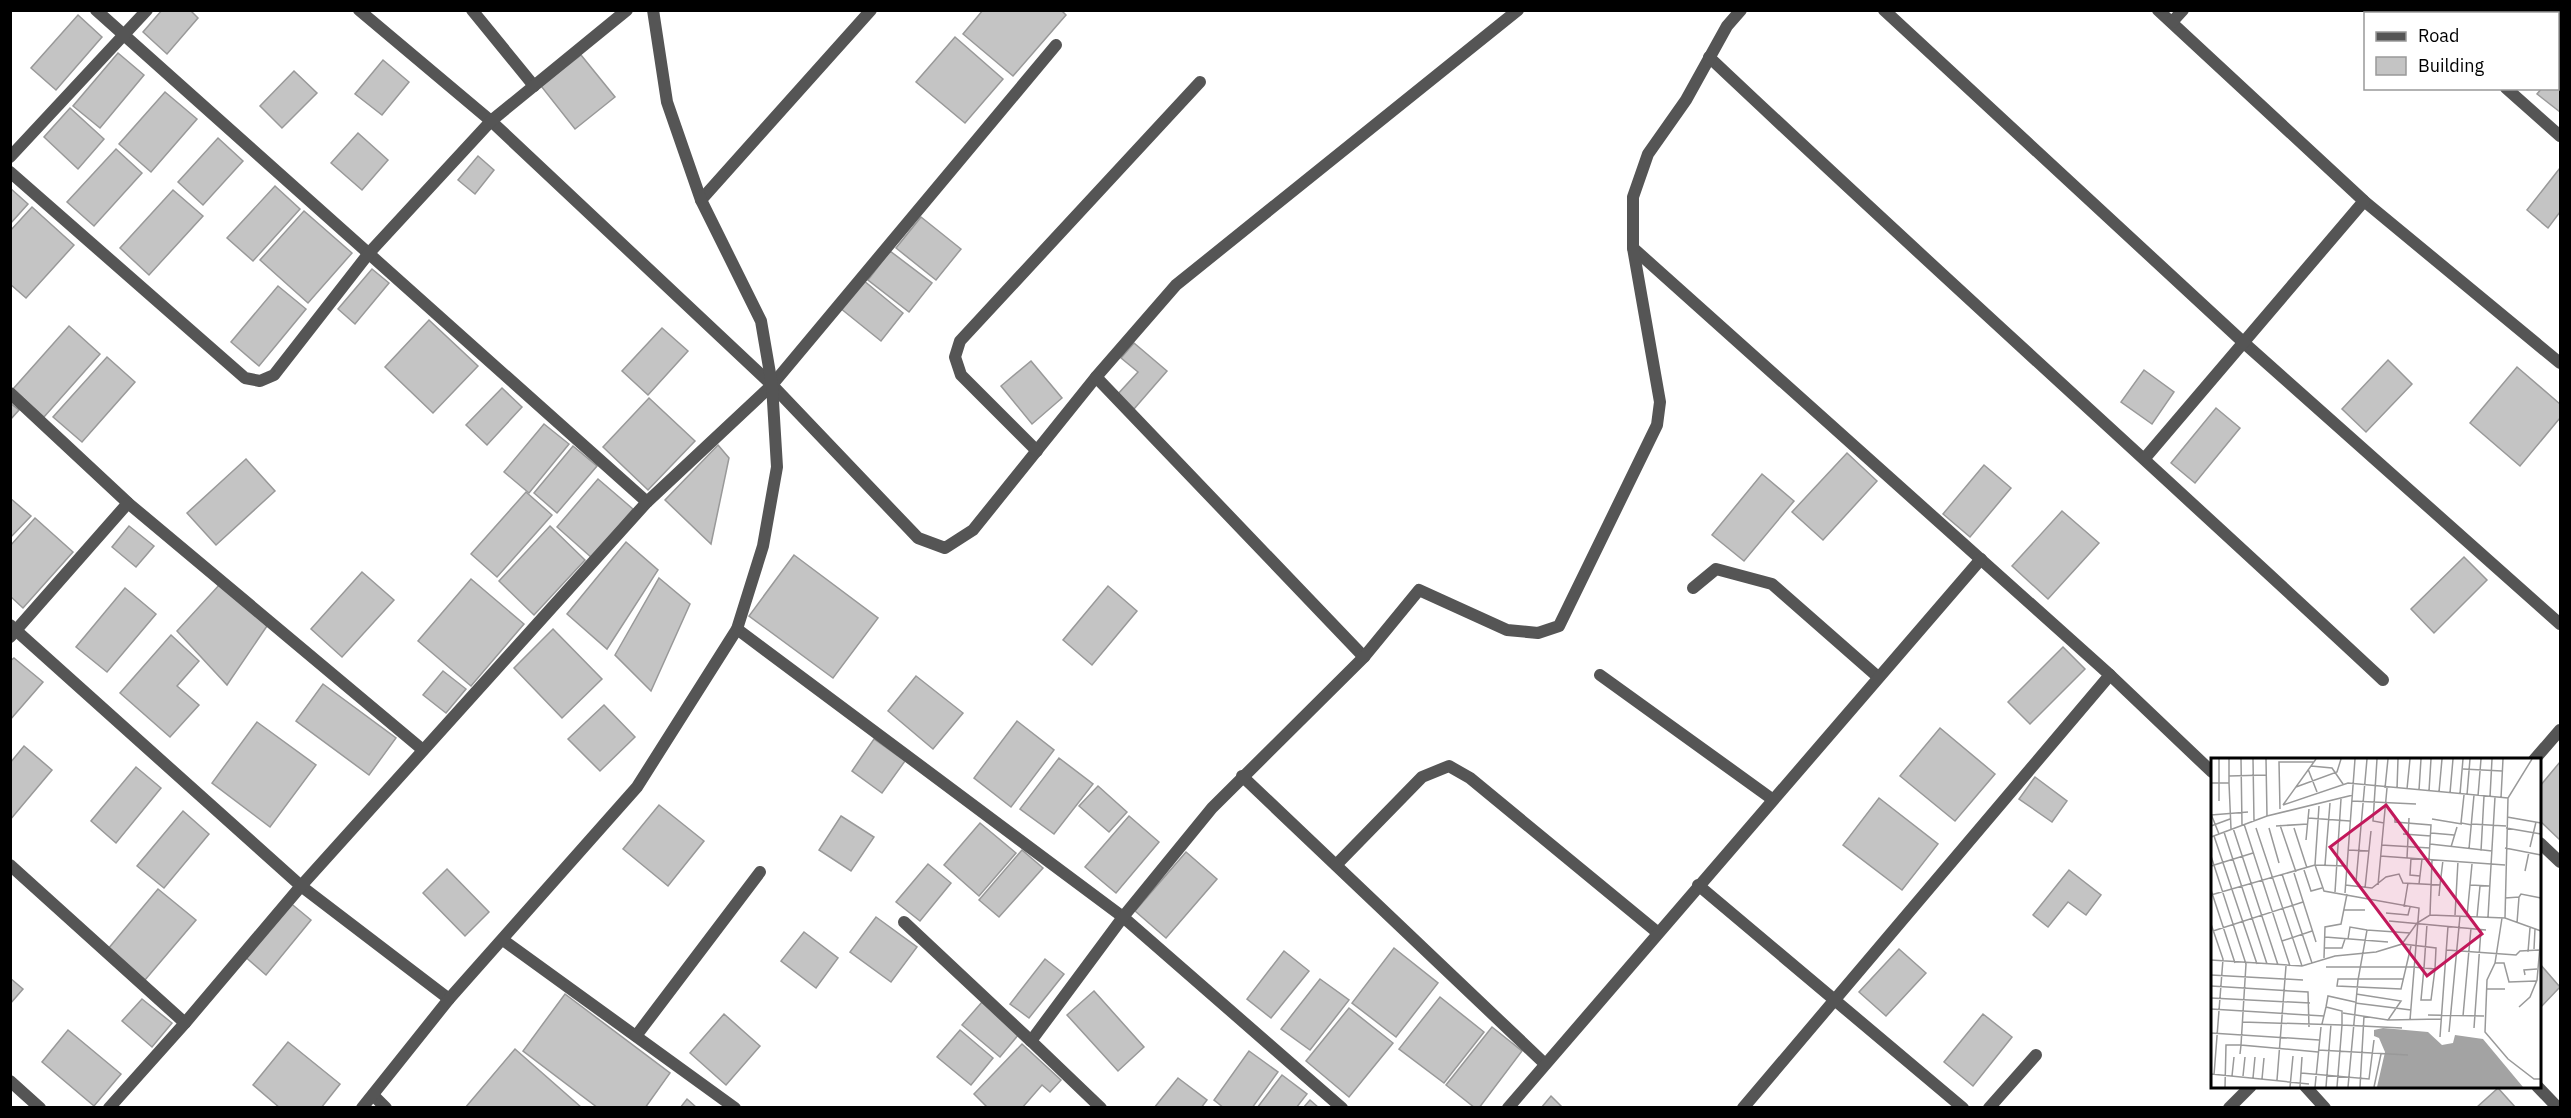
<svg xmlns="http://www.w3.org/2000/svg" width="2571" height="1118" viewBox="0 0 2571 1118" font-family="'IBM Plex Sans',sans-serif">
  <rect width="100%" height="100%" fill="#fff"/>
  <g fill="#c4c4c4" stroke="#999" stroke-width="1.5">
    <polygon points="162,10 190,10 198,18 167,54 143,32"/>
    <polygon points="983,10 1061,10 1066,15 1013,76 963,34"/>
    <polygon points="2460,10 2502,10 2499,14 2458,14"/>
    <polygon points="78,15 102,37 56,90 31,68"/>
    <polygon points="955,37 1003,79 965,123 916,82"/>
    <polygon points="118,53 144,75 100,128 73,106"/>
    <polygon points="581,55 615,97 575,129 541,86"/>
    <polygon points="383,60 409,82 382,115 355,94"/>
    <polygon points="2560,65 2560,112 2537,94 2542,88 2558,88 2558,69"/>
    <polygon points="294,71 317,93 282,128 260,106"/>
    <polygon points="165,92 197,119 151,172 119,144"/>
    <polygon points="70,108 104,139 78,169 44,137"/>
    <polygon points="358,133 388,160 362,190 331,163"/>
    <polygon points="218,138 243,161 203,205 178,182"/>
    <polygon points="116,149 142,173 94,226 67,202"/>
    <polygon points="478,156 494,170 475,194 458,180"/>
    <polygon points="2560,168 2560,212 2548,228 2527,210"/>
    <polygon points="275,186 300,209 253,261 227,238"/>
    <polygon points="10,188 28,204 10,224"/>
    <polygon points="173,190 203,216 149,275 120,248"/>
    <polygon points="32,207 74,245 26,298 10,284 10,231"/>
    <polygon points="304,211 352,253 308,303 260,260"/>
    <polygon points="921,217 961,249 936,280 896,248"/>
    <polygon points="890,251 932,283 909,312 868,280"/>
    <polygon points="372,269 389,283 355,324 338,309"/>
    <polygon points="863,280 903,313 881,341 840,308"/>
    <polygon points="278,286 306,309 259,366 231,342"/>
    <polygon points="429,320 478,366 433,413 385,367"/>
    <polygon points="69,326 100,354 44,417 13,389"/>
    <polygon points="662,328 688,351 648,395 622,371"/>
    <polygon points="1134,343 1167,371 1134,409 1117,395 1138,372 1121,358"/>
    <polygon points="107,357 135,382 82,442 53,417"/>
    <polygon points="2388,360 2412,384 2366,432 2342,409"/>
    <polygon points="1031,361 1062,398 1032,424 1001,386"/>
    <polygon points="2517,367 2560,404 2560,418 2520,466 2470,423"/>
    <polygon points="2144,370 2174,392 2152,424 2121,402"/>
    <polygon points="502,388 522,407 487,445 466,425"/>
    <polygon points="649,398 695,441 648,490 603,447"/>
    <polygon points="10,403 19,410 10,420"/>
    <polygon points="2216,408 2240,428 2195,483 2171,463"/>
    <polygon points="544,424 569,444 529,493 504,472"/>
    <polygon points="718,445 729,458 711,544 665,500"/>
    <polygon points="573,446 597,466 557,513 534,493"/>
    <polygon points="1847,453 1877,481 1823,540 1792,512"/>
    <polygon points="246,459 275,491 216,545 187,513"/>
    <polygon points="1984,465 2011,488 1970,537 1943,514"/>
    <polygon points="1762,474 1794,501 1744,561 1712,535"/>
    <polygon points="598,479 633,509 592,558 557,527"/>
    <polygon points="526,492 552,515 497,577 471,554"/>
    <polygon points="10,498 31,516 10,538"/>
    <polygon points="2062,511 2099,543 2048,599 2012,566"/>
    <polygon points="35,518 73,552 23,608 10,596 10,546"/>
    <polygon points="129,526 154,546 136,567 112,547"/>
    <polygon points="550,526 585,560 534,615 499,581"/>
    <polygon points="626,542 658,570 607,649 567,614"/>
    <polygon points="794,555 878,618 833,678 749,616"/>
    <polygon points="2464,557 2487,580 2434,633 2411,609"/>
    <polygon points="362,572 394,600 342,657 311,629"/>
    <polygon points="659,578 690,604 651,691 615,655"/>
    <polygon points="471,579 524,624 471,686 418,641"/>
    <polygon points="221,583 267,626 227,685 177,631"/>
    <polygon points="1108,586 1137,611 1092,665 1063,640"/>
    <polygon points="125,588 156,614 107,672 76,647"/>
    <polygon points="553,629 602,679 562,718 514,668"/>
    <polygon points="171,635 199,661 177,686 199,705 170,737 120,693"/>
    <polygon points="2063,647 2085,669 2030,724 2008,702"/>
    <polygon points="14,658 43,682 10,720 10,661"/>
    <polygon points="443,671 466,689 446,713 423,695"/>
    <polygon points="916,676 963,713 933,749 888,711"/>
    <polygon points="323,684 396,738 369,775 296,721"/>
    <polygon points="604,705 635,737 600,771 568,739"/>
    <polygon points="1017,721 1054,750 1011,807 974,778"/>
    <polygon points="257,722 316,765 270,827 212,783"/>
    <polygon points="1940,728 1995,774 1955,821 1900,776"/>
    <polygon points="874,739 905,761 882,793 852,771"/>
    <polygon points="24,746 52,770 10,820 10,763"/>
    <polygon points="1059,758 1093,784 1054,834 1020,809"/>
    <polygon points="2560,762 2560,840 2540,821 2540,786"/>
    <polygon points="136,767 161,788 116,843 91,821"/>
    <polygon points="2035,777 2067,801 2052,822 2019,799"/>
    <polygon points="1098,786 1127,812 1109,832 1079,806"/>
    <polygon points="1879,798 1938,844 1902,890 1843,845"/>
    <polygon points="659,805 704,841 668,886 623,849"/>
    <polygon points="183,811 209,834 164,888 137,866"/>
    <polygon points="841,816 874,837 851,871 819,850"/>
    <polygon points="1129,816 1159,842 1116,893 1085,867"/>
    <polygon points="980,823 1016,853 979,896 944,865"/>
    <polygon points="1022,850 1043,868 999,917 979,900"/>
    <polygon points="1186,852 1217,879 1166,938 1135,911"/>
    <polygon points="928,864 951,883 920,921 896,902"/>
    <polygon points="447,869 489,912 465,936 423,893"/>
    <polygon points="2069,870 2101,895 2086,915 2068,902 2048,927 2033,915"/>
    <polygon points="158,889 196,920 145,980 108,949"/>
    <polygon points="288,901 311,920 266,975 243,955"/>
    <polygon points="876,917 917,947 891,982 850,952"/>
    <polygon points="804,932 838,958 816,988 781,961"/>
    <polygon points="1394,948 1438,983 1396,1037 1352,1003"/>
    <polygon points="1899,949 1926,973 1886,1016 1859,992"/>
    <polygon points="1284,951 1309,971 1271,1018 1247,999"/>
    <polygon points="1045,959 1064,974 1029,1018 1010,1004"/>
    <polygon points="2540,964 2560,987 2540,1008"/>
    <polygon points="10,978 23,989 10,1004"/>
    <polygon points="1320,979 1349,1000 1310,1050 1281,1029"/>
    <polygon points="1094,991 1144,1047 1118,1071 1067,1015"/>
    <polygon points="565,994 670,1073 645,1108 598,1108 523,1051"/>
    <polygon points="1440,997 1484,1032 1444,1083 1399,1049"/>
    <polygon points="142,999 172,1023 152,1047 122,1021"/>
    <polygon points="982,1002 1019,1034 1000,1057 962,1025"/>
    <polygon points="1349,1008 1393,1043 1349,1097 1306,1061"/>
    <polygon points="724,1014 760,1046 726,1085 690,1053"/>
    <polygon points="1983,1014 2012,1037 1973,1086 1944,1062"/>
    <polygon points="1492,1027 1522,1051 1479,1108 1475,1108 1446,1085"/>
    <polygon points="68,1030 121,1074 94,1106 42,1062"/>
    <polygon points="960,1030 993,1058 971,1085 937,1057"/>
    <polygon points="288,1042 340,1084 321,1108 280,1108 253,1085"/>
    <polygon points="1022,1044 1061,1080 1050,1092 1042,1085 1022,1108 988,1108 974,1094"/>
    <polygon points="515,1049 582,1108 465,1108"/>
    <polygon points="1249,1051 1278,1072 1252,1108 1224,1108 1214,1100"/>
    <polygon points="1282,1075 1307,1094 1296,1108 1257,1108"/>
    <polygon points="1178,1078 1207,1100 1201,1108 1154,1108"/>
    <polygon points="2498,1088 2516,1108 2476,1108"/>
    <polygon points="1551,1096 1563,1108 1541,1108"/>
    <polygon points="687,1099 697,1108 680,1108"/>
    <polygon points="1310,1100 1319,1108 1303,1108"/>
  </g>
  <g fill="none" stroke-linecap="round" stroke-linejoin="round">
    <g stroke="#555" stroke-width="12">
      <polyline points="96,10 647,502"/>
      <polyline points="359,10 491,121 772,385 918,538 945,548 973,530 1096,377 1176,285 1518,10"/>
      <polyline points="472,10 534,86"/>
      <polyline points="1884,10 2243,342 2560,624"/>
      <polyline points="2158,10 2364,201 2560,363"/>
      <polyline points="2418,10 2421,14"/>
      <polyline points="2172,22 2183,10"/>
      <path d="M1709,57C1931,267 2159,471 2383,680"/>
      <polyline points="2506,88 2560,136"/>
      <polyline points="10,157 147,10"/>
      <polyline points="10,172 245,378 260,381 274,375 369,253 491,121 627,10"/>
      <polyline points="701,200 871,10"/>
      <polyline points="1633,248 2110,675 2212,772"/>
      <polyline points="1096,377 1364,657"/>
      <polyline points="10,393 128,503 423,750"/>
      <polyline points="1037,451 961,375 955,357 960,341 1200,82"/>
      <polyline points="2145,458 2364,201"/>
      <polyline points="1693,588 1716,569 1772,584 1878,677"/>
      <polyline points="10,625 301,886 449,999"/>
      <polyline points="737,629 1123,917 1342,1108"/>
      <polyline points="10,637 128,503"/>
      <polyline points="1600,675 1772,799"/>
      <polyline points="2534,760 2560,730"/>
      <polyline points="1242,776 1544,1063"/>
      <polyline points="2540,843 2560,862"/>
      <polyline points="10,865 185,1023"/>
      <polyline points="1336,865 1422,777 1449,766 1470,778 1657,932"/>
      <polyline points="1698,885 1963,1108"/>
      <polyline points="904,922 1031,1041 1123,917 1212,808 1364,657 1419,590 1507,630 1538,633 1559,626 1657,425 1660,402 1633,248 1633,197 1648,154 1686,100 1727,26 1741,10"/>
      <polyline points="503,940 735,1108"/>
      <polyline points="636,1036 760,872"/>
      <polyline points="1031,1041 1101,1108"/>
      <polyline points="10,1081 40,1108"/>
      <polyline points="2305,1086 2325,1108"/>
      <polyline points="2537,1086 2558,1108"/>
      <polyline points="373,1095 386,1108"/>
      <polyline points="109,1108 185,1023 301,886 647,502 772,385 1056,45"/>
      <polyline points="1508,1108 1981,559"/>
      <polyline points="1743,1108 2110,675"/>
      <polyline points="1989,1108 2036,1055"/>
      <polyline points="2229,1108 2251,1086"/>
    </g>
    <polyline stroke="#555" stroke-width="12" points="362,1108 449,999 637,787 737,629 763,546 777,467 772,385 761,321 701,200 667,102 653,10"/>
  </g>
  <g transform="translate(2211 758)">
    <rect width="330" height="330" fill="#fff"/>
    <path d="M172,270L217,274L231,287L242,285L244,277L272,281L312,329H166L174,294L168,280L163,278V272Z" fill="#a3a3a3"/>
    <path fill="none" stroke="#999" stroke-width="1.5" d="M8,1V43M18,1V25M30,1L31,67M42,1L43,63M55,1L56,58M166,1L162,63L173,65M100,8L121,10L132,26M97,11L106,34M252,11L291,13M18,18L55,17M0,25H18L20,71M85,29L126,14L130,1M174,30L177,1M186,31L187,1M196,31L199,1M208,32L210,1M218,33L220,1M228,34L231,1M239,35L242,1M249,36L252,1M253,37L250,65L261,67M256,37L259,1M267,38L270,1M279,39L281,1M290,40L292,1M141,43L205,46M72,47L137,25L297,40M72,47L105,1M108,48L104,107L113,133L208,150L199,262M69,51L68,4H103M0,56L8,76M0,57L37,54M184,58V64L220,67L218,101M296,59L330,65M97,60L139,63M221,61L251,66M33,66L79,208M261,66L295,68M69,67L85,114M0,68L19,61M65,68L97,66M22,70L67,207M45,70L91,208M58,70L68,105M83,70L96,110M295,70L330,76M13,74L56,206M220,75L243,77M192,76L220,78M3,78L46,206M0,79L56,58L142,37M95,82L98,51M219,86L281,93M170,87L219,90M240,89L246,69M319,89L325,64M294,90L330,97M258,91L263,37M137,92L158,93M270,93L273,38M0,98L35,206L30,287L107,294M169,98L294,107M196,100L198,60M200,100L199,117L209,118M114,107L119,45M0,108L42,95M93,112L100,133L111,130M314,113L318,94M83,115L105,184M71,116L101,205M145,124L156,1M208,126L211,101M134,127L161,130L175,119L188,116L192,125L229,127L228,138M167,127L176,30M229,127L232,102M259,127L279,128M154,130L160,73M0,132L24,205M124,134L130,41M134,135L144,1M0,137L104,107L135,108M308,139L310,136L330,140M294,140L308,139L306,165M193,149L197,125M133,152H154M175,155L197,157L199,149M219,157L221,102M244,157L247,103M256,158L261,106M266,159L269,128M277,159L284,39M291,160L284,205L276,222L274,274L297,301L323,321H330M294,160L297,40L321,1M178,163L275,172M0,166L12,201L3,317M2,173L92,144M114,179L177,184M137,181L139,169L156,172M71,183L101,173M192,186L225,190L224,211M113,190H131L134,181M323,191L324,171M236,192L305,197L309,193L328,192M317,194L319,170M113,200L114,169L130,166L136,136M0,202L91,208L124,198L165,194L191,186L206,165L219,157L294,160L330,173M284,205H293L298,224L325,223M115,209H202L224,211L220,242H210L213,210L216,166M0,217L92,222M314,217L313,212L326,211M192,221H127L126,228L190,231L200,188M0,228L97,234L98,269M275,231H294M145,236L190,243L177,262L230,261M0,240L99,245M144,245L200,252M115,249L117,238L144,244M308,249L319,239L326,222L330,177M0,251L113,258M132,255L177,262M217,257L273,258M252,258L260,170M31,264L131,267L126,329M111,266L115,249L131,253V267L191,270M263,270L270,171M238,274L249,158M0,275L108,282M229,279L237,168M107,292L197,297M90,315L158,321L163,282M0,316L98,326M21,318L23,299M32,318L34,299M42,320L44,299M51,321L53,300M66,322L75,208M14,329L15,287H30L29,296M79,329L82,298M89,329L91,299M104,329L110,269M115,329L120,266M137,329L147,222L156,172L199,175M149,329L153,258M163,329L170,296"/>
    <path fill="#c2185b" fill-opacity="0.15" stroke="#c2185b" stroke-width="3" d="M175,47L271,176L216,218L119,89Z"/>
    <rect width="330" height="330" fill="none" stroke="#000" stroke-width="3"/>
  </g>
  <rect width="2571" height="1118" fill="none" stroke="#000000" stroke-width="24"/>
  <rect x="2364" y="12" width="195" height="78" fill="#ffffff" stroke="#999999" stroke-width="1.5"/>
  <rect x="2376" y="32" width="30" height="9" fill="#555555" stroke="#999999" stroke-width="1.5"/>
  <text x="2418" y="42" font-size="18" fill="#000000">Road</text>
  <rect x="2376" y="57" width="30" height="18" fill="#c4c4c4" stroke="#999999" stroke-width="1.5"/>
  <text x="2418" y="72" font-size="18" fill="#000000">Building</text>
</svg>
